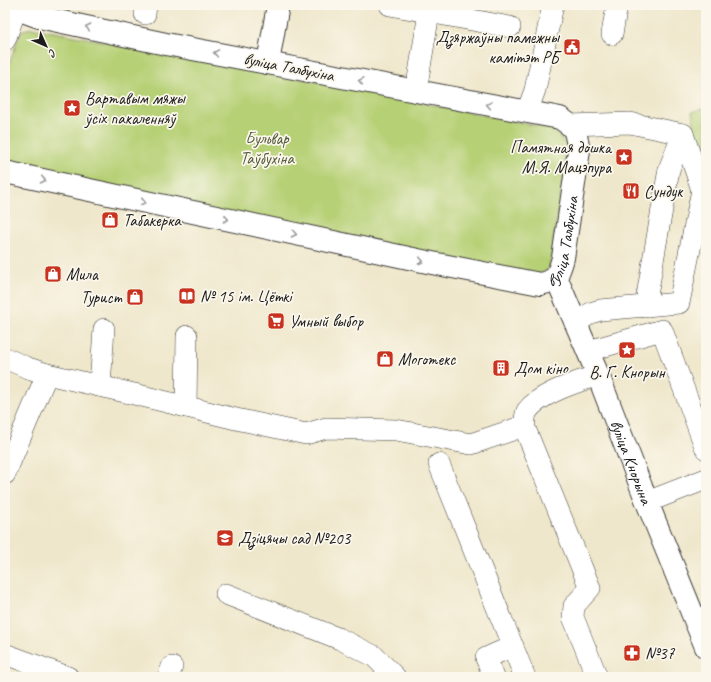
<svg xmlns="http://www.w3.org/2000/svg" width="711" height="682" viewBox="0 0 711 682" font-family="Caveat,sans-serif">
  <rect width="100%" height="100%" fill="#fbf7ec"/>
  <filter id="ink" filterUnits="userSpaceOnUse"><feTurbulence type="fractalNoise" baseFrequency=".025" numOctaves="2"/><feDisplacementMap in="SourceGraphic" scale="8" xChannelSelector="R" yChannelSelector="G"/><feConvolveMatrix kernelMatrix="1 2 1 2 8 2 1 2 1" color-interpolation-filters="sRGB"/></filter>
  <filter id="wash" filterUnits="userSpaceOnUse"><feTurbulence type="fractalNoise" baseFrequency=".012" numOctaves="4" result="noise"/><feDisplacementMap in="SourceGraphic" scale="16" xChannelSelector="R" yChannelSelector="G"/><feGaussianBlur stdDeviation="0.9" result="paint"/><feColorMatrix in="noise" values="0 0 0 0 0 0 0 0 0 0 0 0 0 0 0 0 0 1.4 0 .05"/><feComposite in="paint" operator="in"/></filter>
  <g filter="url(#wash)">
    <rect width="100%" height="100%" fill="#efe7cb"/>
    <g fill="#b6d075" stroke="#697648">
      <polygon points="32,28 262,71 553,129 568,147 549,269 534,277 227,215 5,161 5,76 18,39 23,30"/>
      <polygon points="706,108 706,182 703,179 692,112"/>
    </g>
  </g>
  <g filter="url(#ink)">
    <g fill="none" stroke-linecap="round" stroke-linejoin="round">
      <g stroke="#3c3a36" stroke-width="22">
        <g id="minor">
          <polyline points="390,5 510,27"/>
          <polyline points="145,14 146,5"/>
          <polyline points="612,34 617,5"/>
          <polyline points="5,40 16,9"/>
          <polyline points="416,91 429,13"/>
          <polyline points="527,112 535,90 553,5"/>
          <polyline points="570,125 630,123 683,134 702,190 706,190"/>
          <polyline points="645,307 669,169 683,134"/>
          <polyline points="575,323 591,313 600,310 679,303 702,190"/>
          <polyline points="588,351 662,330 706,449"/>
          <polyline points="5,358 28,368 47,374 134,394 236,419 306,434 326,428 396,430 471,444 524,426"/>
          <polyline points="100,386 104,329"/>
          <polyline points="186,407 187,336"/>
          <polyline points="439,464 525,677"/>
          <polyline points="5,474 47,374"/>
          <polyline points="647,502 706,479"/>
          <polyline points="226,594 340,639 374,656 395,677"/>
          <polyline points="5,654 68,677"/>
          <polyline points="168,677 172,667"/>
          <polyline points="494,677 486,658 513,646"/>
          <path d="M597,677L573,617L574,606L590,588L524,426C525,421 525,415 527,411C540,393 578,382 598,375"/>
        </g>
      </g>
      <g stroke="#3c3a36" stroke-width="24">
        <g id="major">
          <polyline points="268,63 278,5"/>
          <path id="s1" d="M5,172L432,263L540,284C557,282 559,272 563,258L579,150L575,131L570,125L560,118L166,44L39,17L6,5"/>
          <path id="s2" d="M556,277L598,375L647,502L706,647"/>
        </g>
      </g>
      <use href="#minor" stroke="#fff" stroke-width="21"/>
      <use href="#major" stroke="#fff" stroke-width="22"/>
    </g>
    <defs><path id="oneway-chevron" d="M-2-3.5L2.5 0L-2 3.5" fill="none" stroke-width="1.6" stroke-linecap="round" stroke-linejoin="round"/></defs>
    <g stroke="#999">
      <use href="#oneway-chevron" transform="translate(88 27) rotate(-168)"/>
      <use href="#oneway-chevron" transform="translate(216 53) rotate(-170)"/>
      <use href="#oneway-chevron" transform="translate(361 81) rotate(-169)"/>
      <use href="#oneway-chevron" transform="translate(489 105) rotate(-169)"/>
      <use href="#oneway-chevron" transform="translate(43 180) rotate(12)"/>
      <use href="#oneway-chevron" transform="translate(143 202) rotate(12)"/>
      <use href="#oneway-chevron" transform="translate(226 219) rotate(12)"/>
      <use href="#oneway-chevron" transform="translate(294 234) rotate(12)"/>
      <use href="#oneway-chevron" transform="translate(421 261) rotate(12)"/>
    </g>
  </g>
  <defs>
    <g id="civic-square" transform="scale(0.9)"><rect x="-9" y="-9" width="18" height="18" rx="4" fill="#c8321e" stroke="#fbf7ec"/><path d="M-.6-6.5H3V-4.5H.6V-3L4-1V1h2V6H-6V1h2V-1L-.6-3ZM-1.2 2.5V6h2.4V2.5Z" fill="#fff"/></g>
    <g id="sight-square" transform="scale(0.9)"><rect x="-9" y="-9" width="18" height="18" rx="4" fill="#c8321e" stroke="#fbf7ec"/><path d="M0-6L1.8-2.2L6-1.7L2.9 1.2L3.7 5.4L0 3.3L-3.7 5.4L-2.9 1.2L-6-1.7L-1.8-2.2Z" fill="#fff"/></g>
    <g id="restaurant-square" transform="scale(0.9)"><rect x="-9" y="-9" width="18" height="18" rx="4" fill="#c8321e" stroke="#fbf7ec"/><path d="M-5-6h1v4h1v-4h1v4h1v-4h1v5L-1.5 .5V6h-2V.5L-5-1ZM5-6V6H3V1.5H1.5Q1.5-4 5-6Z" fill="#fff"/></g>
    <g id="shop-square" transform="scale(0.9)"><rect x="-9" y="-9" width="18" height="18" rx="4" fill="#c8321e" stroke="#fbf7ec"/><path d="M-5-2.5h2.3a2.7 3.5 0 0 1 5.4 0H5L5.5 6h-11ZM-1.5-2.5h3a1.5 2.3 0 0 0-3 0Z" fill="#fff"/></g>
    <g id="library-square" transform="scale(0.9)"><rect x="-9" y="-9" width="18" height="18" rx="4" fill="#c8321e" stroke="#fbf7ec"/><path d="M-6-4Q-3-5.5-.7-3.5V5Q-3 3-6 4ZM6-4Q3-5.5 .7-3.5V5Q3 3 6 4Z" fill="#fff"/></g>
    <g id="supermarket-square" transform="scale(0.9)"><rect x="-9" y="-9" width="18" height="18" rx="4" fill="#c8321e" stroke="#fbf7ec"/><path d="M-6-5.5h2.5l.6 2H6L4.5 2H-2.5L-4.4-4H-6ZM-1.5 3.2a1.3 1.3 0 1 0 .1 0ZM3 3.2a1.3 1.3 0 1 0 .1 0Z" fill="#fff"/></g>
    <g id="building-square" transform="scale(0.9)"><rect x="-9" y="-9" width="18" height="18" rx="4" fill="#c8321e" stroke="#fbf7ec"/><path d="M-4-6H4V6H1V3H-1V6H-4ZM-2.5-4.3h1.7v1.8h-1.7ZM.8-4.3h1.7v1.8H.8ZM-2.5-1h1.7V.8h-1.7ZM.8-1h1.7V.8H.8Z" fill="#fff"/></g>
    <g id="school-square" transform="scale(0.9)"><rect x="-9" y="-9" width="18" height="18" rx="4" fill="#c8321e" stroke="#fbf7ec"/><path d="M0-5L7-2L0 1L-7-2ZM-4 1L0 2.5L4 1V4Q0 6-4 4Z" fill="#fff"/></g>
    <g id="pharmacy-square" transform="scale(0.9)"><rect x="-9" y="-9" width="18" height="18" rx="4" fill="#c8321e" stroke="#fbf7ec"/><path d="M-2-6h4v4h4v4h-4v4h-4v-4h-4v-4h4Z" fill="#fff"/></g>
  </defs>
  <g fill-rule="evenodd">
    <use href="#civic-square" x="572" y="47"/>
    <use href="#sight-square" x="72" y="108"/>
    <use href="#sight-square" x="624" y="157"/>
    <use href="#restaurant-square" x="631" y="191"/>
    <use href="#shop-square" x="110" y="220"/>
    <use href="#shop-square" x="53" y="274"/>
    <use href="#library-square" x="187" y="296"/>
    <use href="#shop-square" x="135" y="297"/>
    <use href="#supermarket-square" x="276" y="321"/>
    <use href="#sight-square" x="627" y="350"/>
    <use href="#shop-square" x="385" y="359"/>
    <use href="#building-square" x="501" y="368"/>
    <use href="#school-square" x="225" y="538"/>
    <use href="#pharmacy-square" x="632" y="653"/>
  </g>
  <g text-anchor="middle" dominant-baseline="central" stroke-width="3.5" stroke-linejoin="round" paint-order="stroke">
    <g font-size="17" fill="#1c1c1c" stroke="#fbf7ec" text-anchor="start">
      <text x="559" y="37" text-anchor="end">Дзяржаўны памежны<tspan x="559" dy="20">камітэт РБ</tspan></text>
      <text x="85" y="98">Вартавым мяжы<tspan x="85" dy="20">ўсіх пакаленняў</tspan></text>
      <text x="611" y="147" text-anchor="end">Памятная дошка<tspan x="611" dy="20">М.Я. Мацэпура</tspan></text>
      <text x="644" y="191">Сундук</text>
      <text x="123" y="220">Табакерка</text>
      <text x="66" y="274">Мила</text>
      <text x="200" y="296">№ 15 ім. Цёткі</text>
      <text x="122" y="297" text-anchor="end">Турист</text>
      <text x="289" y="321">Умный выбор</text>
      <text x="398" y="359">Моготекс</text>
      <text x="514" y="368">Дом кіно</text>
      <text x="627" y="372" text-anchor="middle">В. Г. Кнорын</text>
      <text x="238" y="538">Дзіцячы сад №203</text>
      <text x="645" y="653">№37</text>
    </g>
    <g font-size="17" fill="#1c1c1c" stroke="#fbf7ec">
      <text transform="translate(289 67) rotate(11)">вуліца Талбухіна</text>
      <text stroke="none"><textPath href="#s1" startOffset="601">вуліца Талбухіна</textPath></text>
      <text stroke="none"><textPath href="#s2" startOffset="200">вуліца Кнорына</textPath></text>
    </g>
    <g font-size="17" fill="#525b3b" stroke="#fbf7ec">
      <text x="267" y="138">Бульвар<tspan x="267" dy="20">Таўбухіна</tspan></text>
    </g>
  </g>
  <rect width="711" height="682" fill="none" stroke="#fbf7ec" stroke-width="20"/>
  <g transform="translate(46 46) rotate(135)" stroke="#fbf7ec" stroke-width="3" paint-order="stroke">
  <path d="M0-3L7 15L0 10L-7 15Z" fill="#1c1c1c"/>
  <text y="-6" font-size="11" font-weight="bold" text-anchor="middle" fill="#1c1c1c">С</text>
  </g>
</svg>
